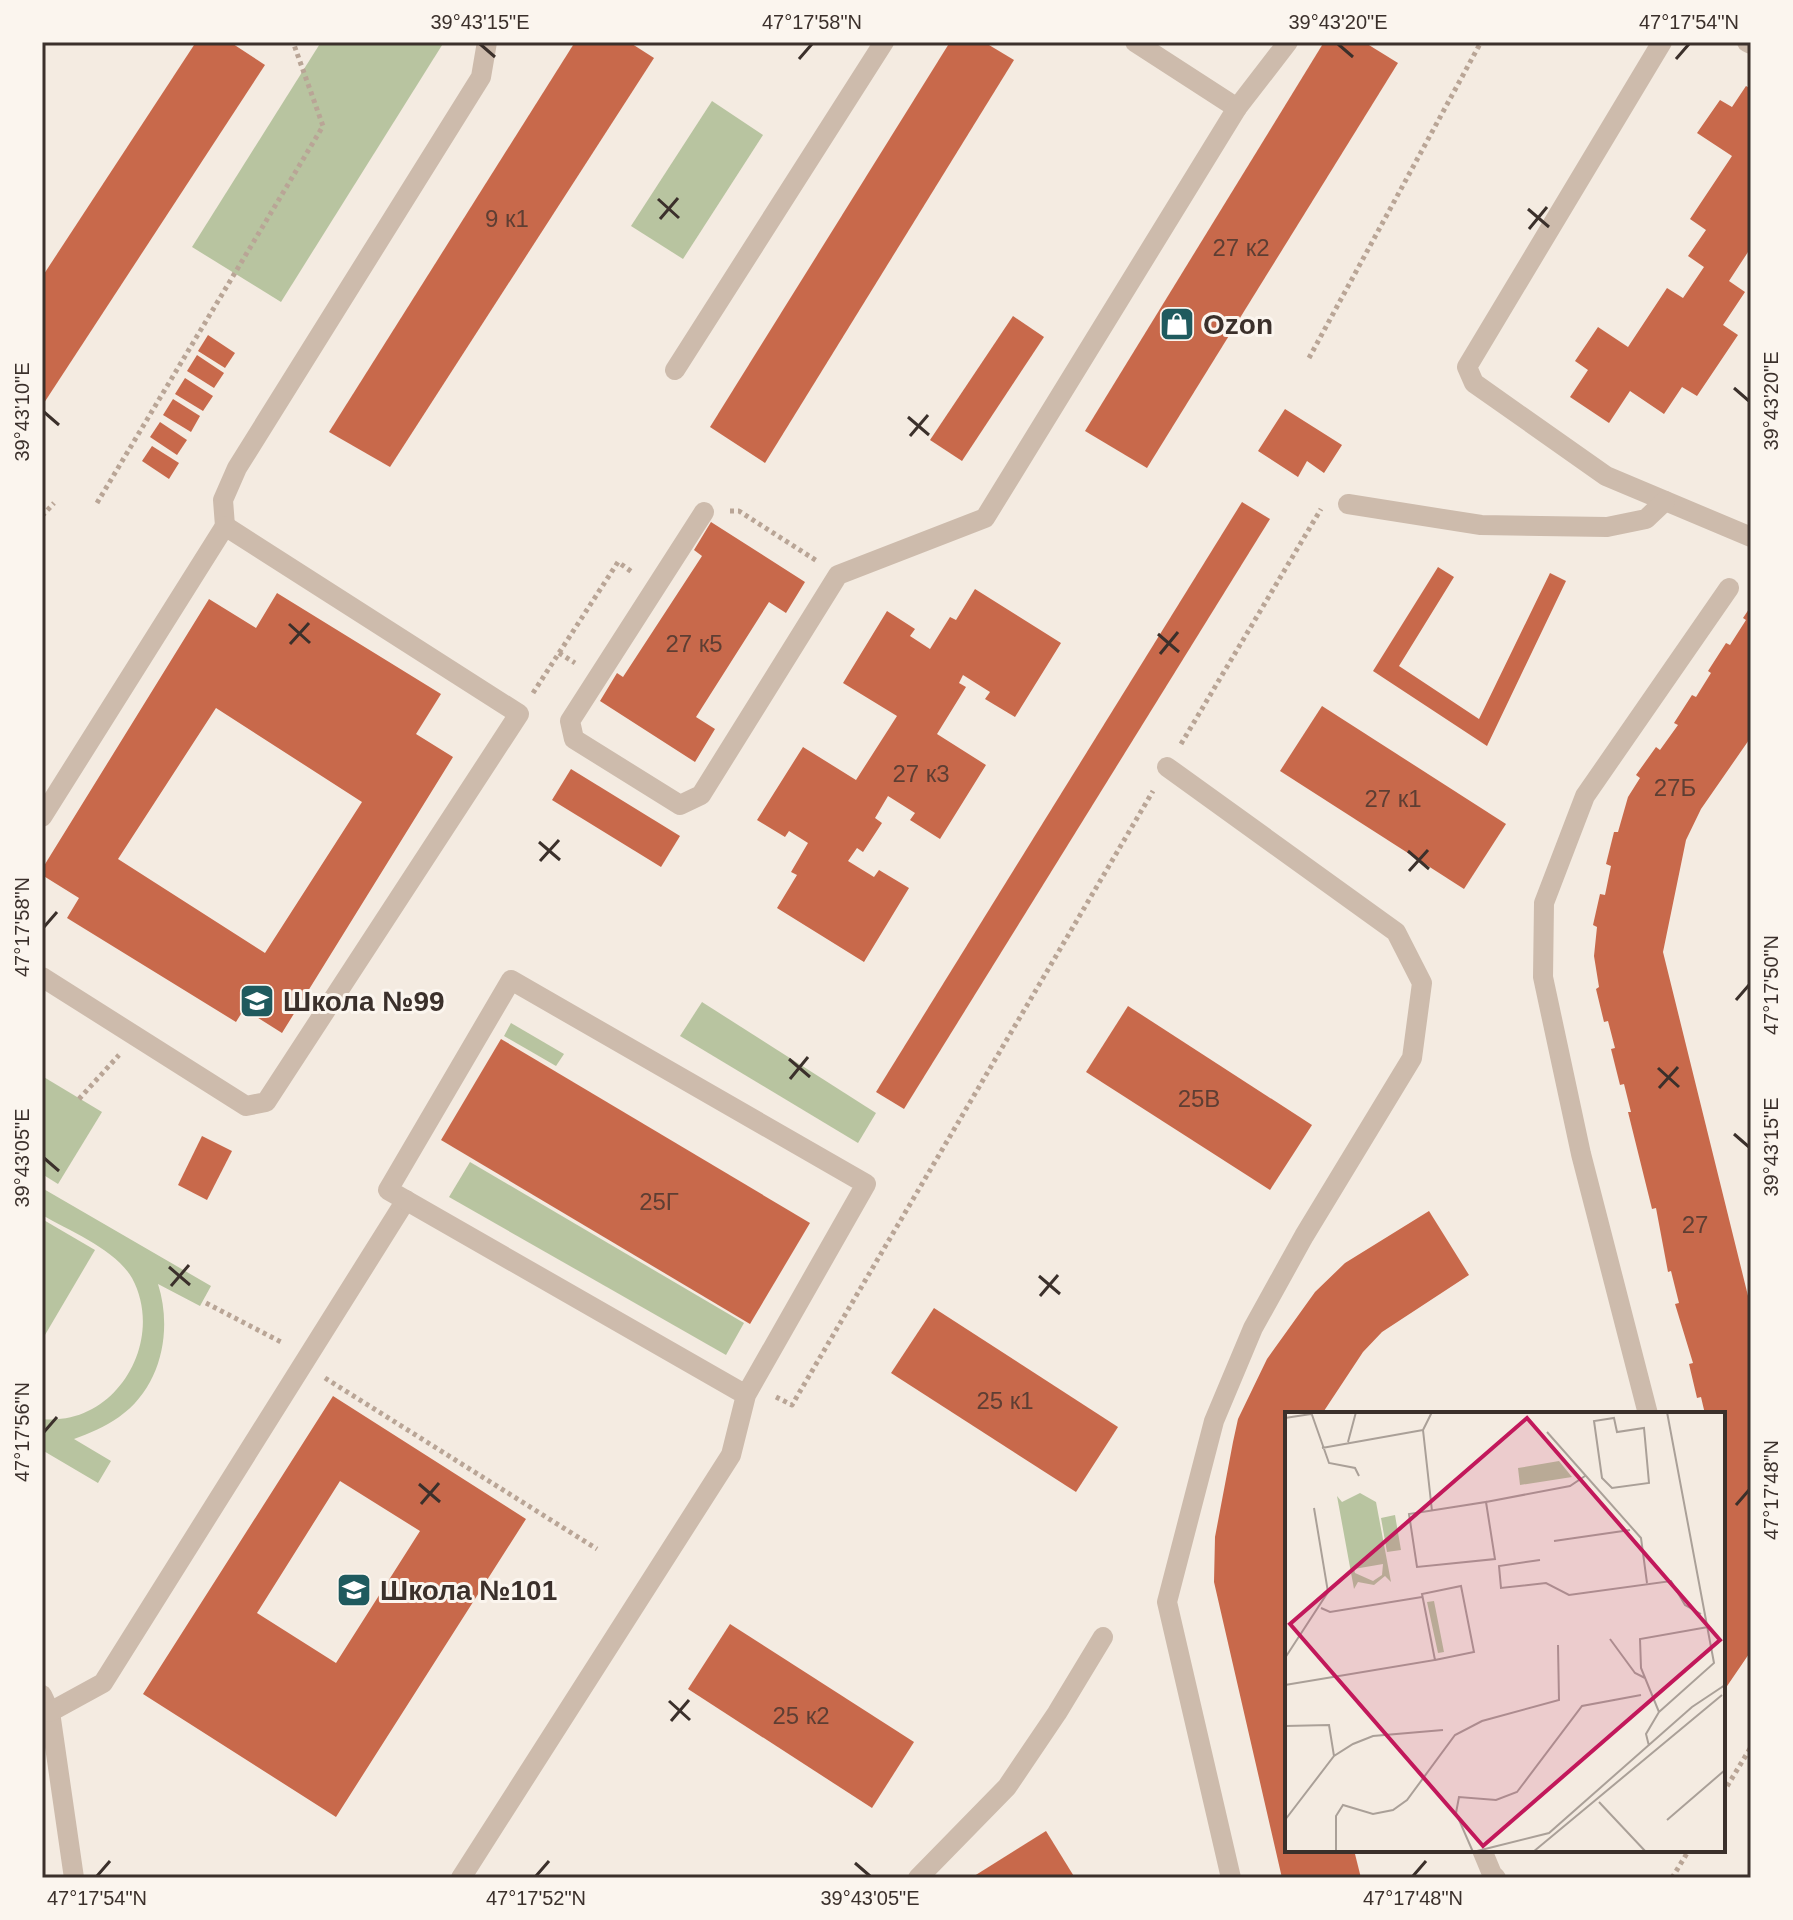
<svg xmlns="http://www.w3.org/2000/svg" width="1793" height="1920" viewBox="0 0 1793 1920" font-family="Arial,sans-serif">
  <rect width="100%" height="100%" fill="#f4ebe1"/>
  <g fill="#b8c4a0">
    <polygon points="321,42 444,42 281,302 192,247"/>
    <polygon points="712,101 763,135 683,259 631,226"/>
    <polygon points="702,1002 876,1113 858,1143 680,1036"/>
    <polygon points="511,1023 564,1054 556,1066 504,1036"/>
    <polygon points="42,1076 102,1112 58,1184 42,1174"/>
    <polygon points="470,1162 744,1323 726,1355 449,1197"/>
    <path d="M42,1188L211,1286L200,1306L158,1284C173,1331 161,1388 119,1417C105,1427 90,1433 74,1439L111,1461L98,1483L42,1450V1419C116,1427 166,1341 132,1278C116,1250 70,1231 42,1215Z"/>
    <polygon points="42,1219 95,1250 42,1340"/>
  </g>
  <g fill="#c8694b" fill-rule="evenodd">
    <polygon points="196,42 230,42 265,65 42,406 42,277"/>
    <polygon points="575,42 629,42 654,58 390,467 329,432"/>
    <polygon points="950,42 984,42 1014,60 765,463 710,427"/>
    <polygon points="1324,42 1364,42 1398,63 1147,468 1085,431"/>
    <polygon points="1746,86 1751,89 1751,254 1748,252 1729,281 1745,292 1723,325 1738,335 1697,396 1682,387 1664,414 1630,391 1609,423 1570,397 1588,370 1575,361 1598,327 1628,347 1667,288 1683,298 1704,267 1688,256 1706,230 1690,219 1732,156 1697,133 1720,100 1732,107"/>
    <polygon points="1013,316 1044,337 962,461 930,440"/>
    <polygon points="208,335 235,353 225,368 198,351"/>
    <polygon points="197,355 224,373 214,388 187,371"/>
    <polygon points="185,378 213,396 203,411 175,394"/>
    <polygon points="173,399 200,416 191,432 163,415"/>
    <polygon points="1285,409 1342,445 1324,473 1307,461 1298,477 1258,451"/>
    <polygon points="160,422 187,440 177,455 150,437"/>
    <polygon points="152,446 179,463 169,479 142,461"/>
    <polygon points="1242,502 1270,519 904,1109 876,1092"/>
    <polygon points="711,522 805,582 786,613 769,602 696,717 715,729 695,762 600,701 617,673 623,677 702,556 694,550"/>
    <polygon points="1438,567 1454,577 1399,666 1479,719 1550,573 1566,581 1487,746 1373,671"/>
    <polygon points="975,589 1061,643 1015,717 985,699 990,692 963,675 959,683 966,687 937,734 986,765 940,839 910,820 915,813 888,796 875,818 882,823 863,852 857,848 848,861 874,877 879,870 909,888 864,962 777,908 797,875 791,872 808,843 789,831 785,837 757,820 803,747 856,780 897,716 843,683 887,611 915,629 910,636 930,649 950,617 956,620"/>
    <path d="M277,593L441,694L416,734L453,757L282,1033L244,1009L236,1022L67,918L79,898L42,875V869L209,599L256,628ZM216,708L362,802L265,953L118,859Z"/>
    <polygon points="1751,606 1751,737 1701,809 1686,840 1663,952 1751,1308 1751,1635 1749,1640 1751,1651 1723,1692 1723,1414 1705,1414 1701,1397 1697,1398 1689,1364 1693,1363 1675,1304 1679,1303 1671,1271 1668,1272 1656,1208 1652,1209 1628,1112 1631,1112 1624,1084 1620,1085 1611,1049 1615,1048 1608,1021 1604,1022 1596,989 1599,987 1594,956 1597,927 1593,925 1600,894 1605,895 1611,866 1606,864 1614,832 1618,832 1628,797 1640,778 1636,775 1656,747 1660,750 1678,725 1674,723 1692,695 1696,697 1711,673 1708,671 1726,643 1730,645 1746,620 1743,618"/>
    <polygon points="1322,706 1506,824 1464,889 1280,771"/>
    <polygon points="571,769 680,836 661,867 552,800"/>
    <polygon points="1128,1006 1312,1125 1270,1190 1086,1072"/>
    <polygon points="501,1039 810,1223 750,1324 441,1140"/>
    <polygon points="202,1136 232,1151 207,1200 178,1185"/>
    <polygon points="1429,1211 1469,1275 1382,1332 1363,1352 1322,1414 1287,1414 1287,1850 1354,1850 1361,1878 1282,1878 1214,1582 1215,1537 1233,1442 1238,1419 1267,1359 1315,1292 1345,1263"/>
    <polygon points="934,1308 1118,1427 1076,1492 891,1373"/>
    <path d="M333,1396L526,1519L336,1817L143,1694ZM340,1481L420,1531L336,1663L257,1613Z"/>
    <polygon points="730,1624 914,1742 872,1808 688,1689"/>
    <polygon points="1046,1831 1075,1878 971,1878"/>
  </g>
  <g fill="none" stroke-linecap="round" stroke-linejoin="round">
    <g stroke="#b9a596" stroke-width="5" stroke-dasharray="4 4" stroke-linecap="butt">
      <polyline points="1309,358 1481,42"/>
      <polyline points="97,503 323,126 293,42"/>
      <polyline points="730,511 739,511 817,561"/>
      <polyline points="42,516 54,503"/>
      <polyline points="559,653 575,663"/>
      <polyline points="533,693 618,562 632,572"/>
      <polyline points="1181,744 1321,509"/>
      <polyline points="79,1099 119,1055"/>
      <polyline points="206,1303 283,1343"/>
      <polyline points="325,1378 597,1549"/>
      <polyline points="776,1397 792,1405 1153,791"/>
      <polyline points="1723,1793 1751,1747"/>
      <polyline points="1672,1878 1689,1850"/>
    </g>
    <g stroke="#cdbbac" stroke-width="20">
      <polyline points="1135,42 1237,108"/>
      <polyline points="1662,42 1467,367 1474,383 1606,476 1751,537"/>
      <polyline points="1747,42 1751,44"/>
      <polyline points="675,370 884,42"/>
      <polyline points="1348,504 1481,525 1607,527 1646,519 1665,501"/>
      <polyline points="704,512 570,721 574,739 680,805 701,795 838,575 985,518 1237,108 1288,42"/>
      <polyline points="225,526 223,500 237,468 481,77 487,42"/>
      <polyline points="1167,767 1396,932 1422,983 1412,1058 1304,1236 1253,1328 1214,1421 1167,1602 1231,1878"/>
      <polyline points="42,817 225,526 519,714 266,1102 246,1106 42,977"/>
      <polyline points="1648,1414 1581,1154 1543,977 1544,903 1585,796 1729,588"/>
      <polyline points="42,1695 50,1712 74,1878"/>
      <polyline points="50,1712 103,1683 406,1200"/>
      <polyline points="1482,1850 1492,1874 1496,1878"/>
      <polyline points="461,1878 731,1455 746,1395 388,1190 511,980 866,1184 746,1395"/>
      <polyline points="918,1878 1007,1787 1057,1713 1103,1637"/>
    </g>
  </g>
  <path fill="none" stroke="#3b302b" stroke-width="3" d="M480,44L495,57M1338,44L1353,57M799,59L812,44M1676,59L1689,44M658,199L679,218M1528,209L1549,227M660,219L678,198M1529,229L1547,207M1734,388L1749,401M44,412L59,425M908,417L929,435M910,436L928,415M289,624L310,643M1158,634L1179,652M290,644L309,623M1160,654L1178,632M539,842L560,860M1408,851L1429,869M540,861L559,840M1409,871L1428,850M44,927L57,912M1736,1000L1749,985M789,1059L810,1077M1658,1068L1679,1087M790,1079L808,1057M1659,1088L1678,1067M1734,1134L1749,1147M44,1158L59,1171M169,1267L190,1285M1039,1276L1060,1294M171,1286L189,1265M1040,1296L1058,1275M44,1432L57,1417M419,1484L440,1502M421,1504L439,1483M1736,1505L1749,1490M669,1701L690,1720M671,1721L689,1700M855,1863L870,1876M97,1876L110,1861M536,1876L549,1861M1413,1876L1426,1861"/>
  <defs>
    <g id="shop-square" transform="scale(1.8)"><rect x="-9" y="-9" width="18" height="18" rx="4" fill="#1f5a5e" stroke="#fbf5ee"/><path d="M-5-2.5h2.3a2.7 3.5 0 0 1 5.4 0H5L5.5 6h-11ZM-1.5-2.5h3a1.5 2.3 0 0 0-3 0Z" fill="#fff"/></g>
    <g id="school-square" transform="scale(1.8)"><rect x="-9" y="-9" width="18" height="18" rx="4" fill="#1f5a5e" stroke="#fbf5ee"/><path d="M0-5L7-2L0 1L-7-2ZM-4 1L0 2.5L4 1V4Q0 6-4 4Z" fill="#fff"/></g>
  </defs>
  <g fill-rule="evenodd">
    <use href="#shop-square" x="1177" y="324"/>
    <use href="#school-square" x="257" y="1001"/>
    <use href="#school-square" x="354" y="1590"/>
  </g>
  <g text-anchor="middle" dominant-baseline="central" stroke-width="6" stroke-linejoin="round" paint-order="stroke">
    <g font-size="24" fill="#5e3e33">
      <text x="507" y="218">9 к1</text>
      <text x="1241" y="247">27 к2</text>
      <text x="694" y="643">27 к5</text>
      <text x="921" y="773">27 к3</text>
      <text x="1675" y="787">27Б</text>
      <text x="1393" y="798">27 к1</text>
      <text x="1199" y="1098">25В</text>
      <text x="659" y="1201">25Г</text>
      <text x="1695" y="1224">27</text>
      <text x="1005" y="1400">25 к1</text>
      <text x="801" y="1715">25 к2</text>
    </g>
    <g font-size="28" font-weight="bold" fill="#3b302b" stroke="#fbf5ee" text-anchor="start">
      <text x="1203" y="324">Ozon</text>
      <text x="283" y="1001">Школа №99</text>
      <text x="380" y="1590">Школа №101</text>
    </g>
  </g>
  <g transform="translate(1285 1412)">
    <rect width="440" height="440" fill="#f4ebe1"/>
    <path d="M274,49L287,65L235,73L233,56ZM75,81L91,90L106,170L100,164L89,173L73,170L69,177L52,84L57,90ZM98,152L97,163L88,169L70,161L69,157ZM110,103L116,138L102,140L96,106ZM149,189L159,240L153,241L142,190Z" fill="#b8c4a0" fill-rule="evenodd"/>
    <path fill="none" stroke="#aaa098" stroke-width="2" d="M26,0L44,51L70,56L74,64M0,6L26,2M329,6L332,20L359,16L364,71L327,76L317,66L309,9ZM262,20L356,126L362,171M63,30L71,0M37,36L138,18M201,90L210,147L132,155L124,102ZM201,90L285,74L300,64M147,99L138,18L147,0M269,129L345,118M255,148L214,154L216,176L261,171L284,183L386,169L400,193L416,202M36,196L45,200L137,185M325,227L350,261L360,266M0,246L43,180L29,96M0,273L150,248L137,182L176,174L189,240L150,248M374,300L429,251L382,0M0,314L44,313L49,344M364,334L361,322L374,300L356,256L355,227L423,215M314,390L361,440M0,408L49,344L68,332L88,324L158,318M382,408L440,358M51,440V404L58,393L88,402L108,398L122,388L170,323L197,309L274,288L273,233M188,440L171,401L174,385L211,388L232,380L297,294L356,283M188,440L264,421L407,295L440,273M248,440L437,283"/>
    <path fill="#c2185b" fill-opacity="0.15" stroke="#c2185b" stroke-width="4" d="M242,6L435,228L198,434L5,212Z"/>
    <rect width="440" height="440" fill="none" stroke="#3b302b" stroke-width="4"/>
  </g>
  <rect width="1793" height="1920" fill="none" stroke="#fbf5ee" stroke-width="88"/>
  <rect x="44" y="44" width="1705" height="1832" fill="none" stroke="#3b302b" stroke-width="3"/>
  <g font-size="20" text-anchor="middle" fill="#3b302b">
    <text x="480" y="29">39°43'15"E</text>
    <text x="812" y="29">47°17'58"N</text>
    <text x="1338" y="29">39°43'20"E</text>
    <text x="1689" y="29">47°17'54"N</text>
    <text transform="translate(1771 401) rotate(-90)" y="7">39°43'20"E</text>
    <text transform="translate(22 412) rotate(-90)" y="7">39°43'10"E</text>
    <text transform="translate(22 927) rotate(-90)" y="7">47°17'58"N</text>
    <text transform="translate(1771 985) rotate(-90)" y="7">47°17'50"N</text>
    <text transform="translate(1771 1147) rotate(-90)" y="7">39°43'15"E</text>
    <text transform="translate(22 1158) rotate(-90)" y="7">39°43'05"E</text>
    <text transform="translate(22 1432) rotate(-90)" y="7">47°17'56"N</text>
    <text transform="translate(1771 1490) rotate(-90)" y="7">47°17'48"N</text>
    <text x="97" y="1905">47°17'54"N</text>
    <text x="536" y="1905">47°17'52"N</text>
    <text x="870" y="1905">39°43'05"E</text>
    <text x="1413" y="1905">47°17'48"N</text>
  </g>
</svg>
